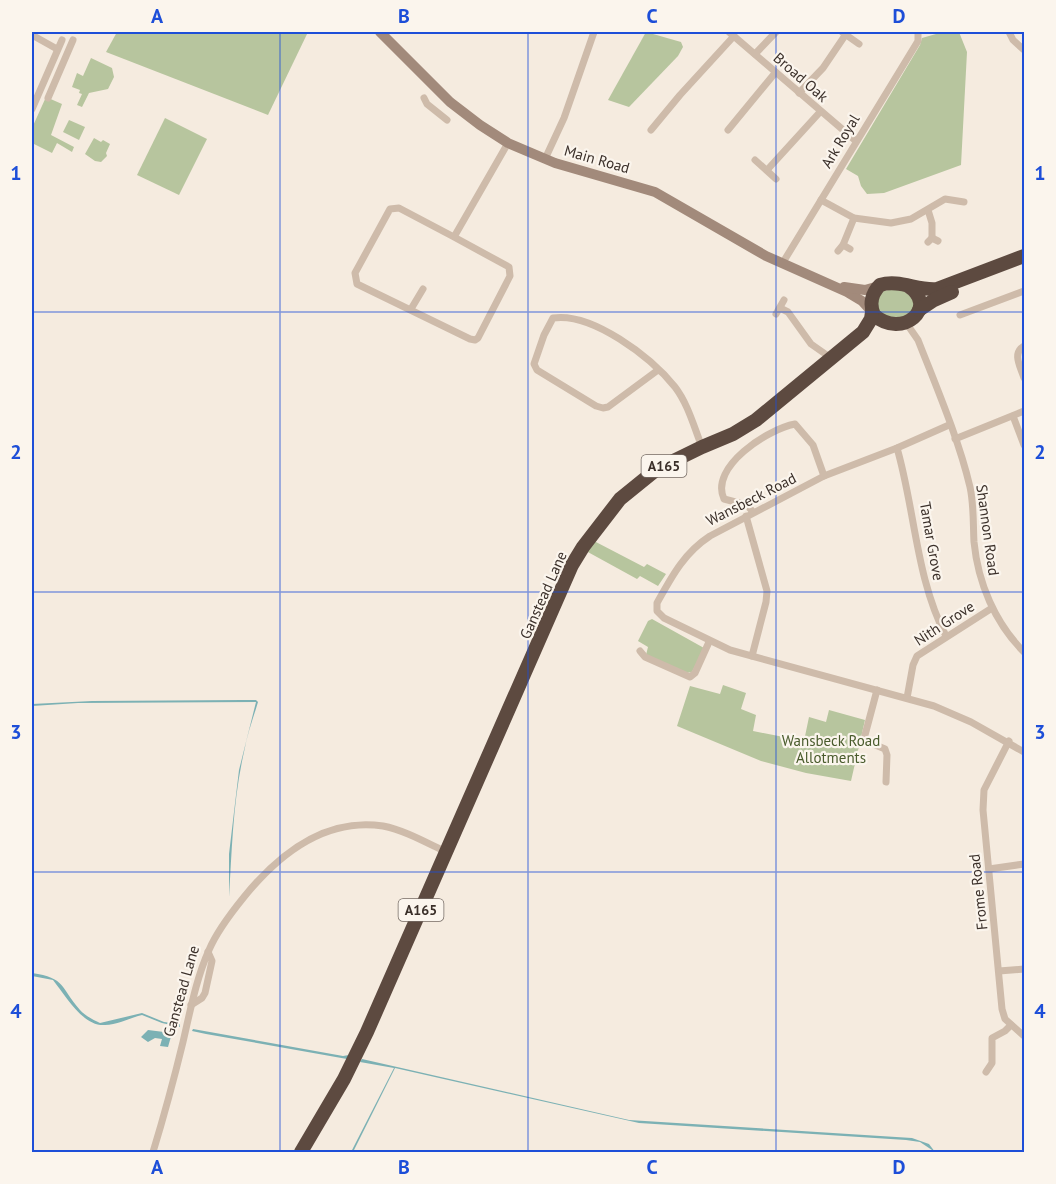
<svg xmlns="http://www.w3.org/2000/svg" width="1056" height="1184" viewBox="0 0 1056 1184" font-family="'PT Sans',sans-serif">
  <rect width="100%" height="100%" fill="#f5ebdf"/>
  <g fill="#b7c59e">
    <polygon points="117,32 308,32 268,115 106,52"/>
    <polygon points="646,32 681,42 683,47 678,56 629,107 608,100"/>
    <polygon points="943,32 959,32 967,52 961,165 884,193 867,194 861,186 858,176 846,169 920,45 922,38"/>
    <polygon points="91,58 112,68 114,77 108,89 89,93 82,107 77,105 82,94 79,93 80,90 72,87 77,73 83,76"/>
    <polygon points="46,97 62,104 51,135 74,147 72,152 57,143 52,153 32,143 32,128"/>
    <polygon points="165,118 207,139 179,195 137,175"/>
    <polygon points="69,120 85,127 79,140 63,132"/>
    <polygon points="94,138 101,142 103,140 110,144 106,153 107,156 101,162 95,161 85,154"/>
    <polygon points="900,288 914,299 914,311 895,321 877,312 878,292"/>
    <polygon points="594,541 644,567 647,564 666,574 658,586 640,576 637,579 586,551"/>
    <polygon points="652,619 704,648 692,672 686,673 646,655 648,647 638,641 648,621"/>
    <polygon points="723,685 746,693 741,709 756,715 753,731 804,741 809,717 826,722 829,710 865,720 851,781 806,773 761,761 677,726 690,686 720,694"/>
  </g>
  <g fill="#7cb1b4">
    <path d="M242,700H256L258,702C253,719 247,735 244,752C233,800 232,849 229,897V854L239,770L256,702L78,703L32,706V704L92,701Z"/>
    <path d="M32,973C66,978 60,987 80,1010C85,1016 94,1020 100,1023L142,1013L164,1022L180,1024V1027L162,1023L142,1015C130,1018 117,1025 105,1025C83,1027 65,995 53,980L32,976Z"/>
    <polygon points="193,1029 343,1056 349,1055 347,1059 206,1034 192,1031"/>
    <polygon points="148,1030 172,1033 168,1047 160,1046 162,1039 155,1038 148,1042 141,1037"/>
    <polygon points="362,1059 629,1120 912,1138 929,1144 935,1152 920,1142 906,1140 639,1123 395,1068 353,1152 351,1152 394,1068 360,1062"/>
  </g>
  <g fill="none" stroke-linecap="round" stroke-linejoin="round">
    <g stroke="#cebbaa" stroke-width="7">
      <polyline points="729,32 856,141"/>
      <polyline points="842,32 859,44"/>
      <polyline points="1009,32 1013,40 1024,50"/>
      <polyline points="32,35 57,49"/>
      <polyline points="755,54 776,32"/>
      <polyline points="799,93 823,68 846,34"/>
      <polyline points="48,98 73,40"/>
      <polyline points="424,98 427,104 447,120"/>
      <polyline points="32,109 62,40"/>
      <polyline points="651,130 680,95 734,36"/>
      <polyline points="728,130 775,73"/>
      <polyline points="545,159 564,118 594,32"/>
      <polyline points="755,160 776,179"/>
      <polyline points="768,169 820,112"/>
      <polyline points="821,200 854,218 891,223 911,219 945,199 964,202"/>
      <polyline points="928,210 932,223 932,238"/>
      <polyline points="454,237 399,208 390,209 355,273 357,284 470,339 475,340 478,338 510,276 509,267 454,237 508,143"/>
      <polyline points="928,242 932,238 938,241"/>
      <polyline points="843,245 854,218"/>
      <polyline points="838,251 843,245 850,249"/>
      <polyline points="782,264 918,41 918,32"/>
      <polyline points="780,308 788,312 811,344 831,358"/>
      <polyline points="411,309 423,289"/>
      <polyline points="776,314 784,300"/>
      <polyline points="960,315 1024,291"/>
      <path d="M903,325L909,327L918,340C936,386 959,440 970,487C974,505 973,524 974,542C978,583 995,623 1024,652"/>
      <path d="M1024,346C1012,353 1020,366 1024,378"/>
      <path d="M658,370L608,407L603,408L596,406L537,370L534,364L544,335L553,318C592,312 651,357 675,387C688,404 694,427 702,447"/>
      <polyline points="1013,416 1024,445"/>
      <path d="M949,425L897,448L824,476L710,536C684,553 672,576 657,603V611L664,618L730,650L934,706L971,722L1024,752"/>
      <polyline points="955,439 1024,411"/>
      <path d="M897,448C915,510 916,579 946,636"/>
      <path d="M753,512L747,505L724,499C709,467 768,429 795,424L813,445L824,476"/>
      <polyline points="746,516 767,591 766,602 752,656"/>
      <polyline points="640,651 645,657 690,677 695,673 709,642"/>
      <polyline points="877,690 865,735 866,741 885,749 887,755 886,782"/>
      <polyline points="907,698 913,665 917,656 992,608"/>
      <polyline points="1009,741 984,790 983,810 1002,1009 1005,1019 1024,1036"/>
      <polyline points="989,869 1024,864"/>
      <polyline points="999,971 1024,969"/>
      <polyline points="191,1005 202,998 205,993 212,961 208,952"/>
      <polyline points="986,1072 992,1063 992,1038 1005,1031 1011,1025"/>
      <path d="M153,1152C164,1116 174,1079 183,1042C190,1012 196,979 209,950C217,931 231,913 244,897C278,855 324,817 383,826C404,830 427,843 446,852"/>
    </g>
    <g stroke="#a28a7b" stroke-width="10">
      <polyline points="380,32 450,102 480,125 508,143 555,163 655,192 766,256 847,292 862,301 872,312"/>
      <polyline points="844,287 865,290 879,286"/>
    </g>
    <g stroke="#5d4a40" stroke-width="14">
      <path d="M908,286C940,307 902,340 874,315C869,304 872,293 880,285C899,279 918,291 937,289L1024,256"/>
      <polyline points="919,310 934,300 952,292"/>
      <polyline points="301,1152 344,1079 367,1032 572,565 583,547 620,499 657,469 702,447 733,434 756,420 863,332 871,319 872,312"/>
    </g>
  </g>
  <path fill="none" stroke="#1d4ed8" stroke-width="1.5" stroke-opacity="0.55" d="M280,32V1152M528,32V1152M776,32V1152M32,312H1024M32,592H1024M32,872H1024"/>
  <g text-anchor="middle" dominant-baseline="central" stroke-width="4.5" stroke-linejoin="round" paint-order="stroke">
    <g fill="#fbf5ed" stroke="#756b64" stroke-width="1.5">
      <rect x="641.5" y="455" width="45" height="22" rx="4.5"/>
      <rect x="398.5" y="899" width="45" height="22" rx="4.5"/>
    </g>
    <g font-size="14" font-weight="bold" fill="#3b302a">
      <text x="664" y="466">A165</text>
      <text x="421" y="910">A165</text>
    </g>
    <g font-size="15" fill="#3b302a" stroke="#fbf5ed">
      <text transform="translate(801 77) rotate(41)">Broad Oak</text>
      <text transform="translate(840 141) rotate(-59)">Ark Royal</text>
      <text transform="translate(597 159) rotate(16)">Main Road</text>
      <text transform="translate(751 499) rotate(-27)">Wansbeck Road</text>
      <text transform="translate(988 530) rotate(82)">Shannon Road</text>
      <text transform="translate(932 541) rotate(80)">Tamar Grove</text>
      <text transform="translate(543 595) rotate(-66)">Ganstead Lane</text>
      <text transform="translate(944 623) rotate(-33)">Nith Grove</text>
      <text transform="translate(978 892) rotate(-96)">Frome Road</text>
      <text transform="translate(181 991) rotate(-74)">Ganstead Lane</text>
    </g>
    <g font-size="15" fill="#495b2c" stroke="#fbf5ed">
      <text x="831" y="740">Wansbeck Road<tspan x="831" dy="17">Allotments</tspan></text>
    </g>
  </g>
  <rect width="1056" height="1184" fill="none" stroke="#fbf5ed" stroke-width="66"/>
  <rect x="33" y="33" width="990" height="1118" fill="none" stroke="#1d4ed8" stroke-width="2"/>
  <g font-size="20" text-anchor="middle" font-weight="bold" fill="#1d4ed8">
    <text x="157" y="23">A</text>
    <text x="404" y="23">B</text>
    <text x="652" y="23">C</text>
    <text x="899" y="23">D</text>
    <text x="16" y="180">1</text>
    <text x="1040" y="180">1</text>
    <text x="16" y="459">2</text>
    <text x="1040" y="459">2</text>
    <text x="16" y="739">3</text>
    <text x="1040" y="739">3</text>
    <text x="16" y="1018">4</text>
    <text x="1040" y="1018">4</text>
    <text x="157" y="1174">A</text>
    <text x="404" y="1174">B</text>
    <text x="652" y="1174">C</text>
    <text x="899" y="1174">D</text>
  </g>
</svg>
